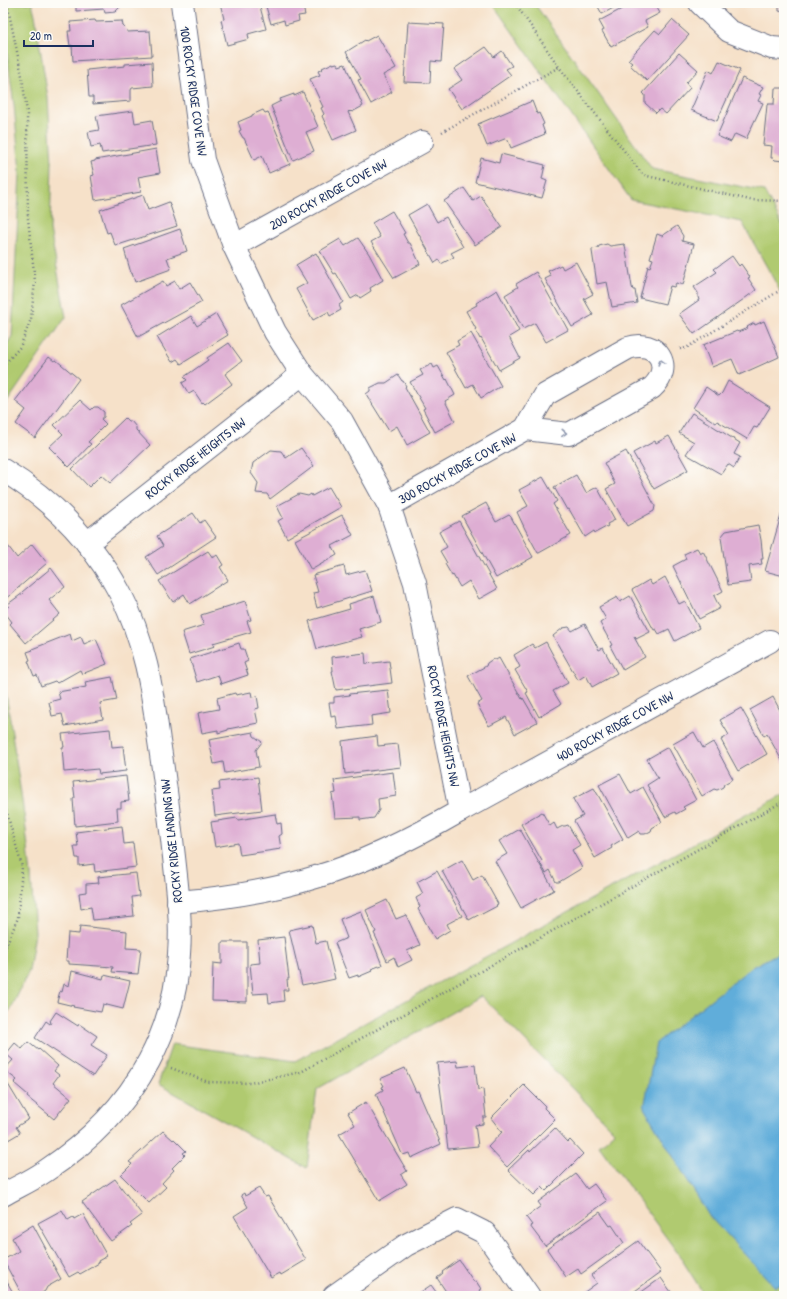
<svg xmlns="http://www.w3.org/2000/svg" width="787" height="1299" viewBox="0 0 787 1299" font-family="'Patrick Hand',sans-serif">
  <rect width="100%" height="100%" fill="#fdfcf7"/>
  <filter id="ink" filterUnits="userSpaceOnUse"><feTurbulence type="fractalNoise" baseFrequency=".025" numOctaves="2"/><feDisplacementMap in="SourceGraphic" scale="8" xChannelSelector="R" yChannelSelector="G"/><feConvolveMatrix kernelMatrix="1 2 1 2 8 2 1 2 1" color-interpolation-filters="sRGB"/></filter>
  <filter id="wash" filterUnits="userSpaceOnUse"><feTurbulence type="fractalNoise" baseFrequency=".012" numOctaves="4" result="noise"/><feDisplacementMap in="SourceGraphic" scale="16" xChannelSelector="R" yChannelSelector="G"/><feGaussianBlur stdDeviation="0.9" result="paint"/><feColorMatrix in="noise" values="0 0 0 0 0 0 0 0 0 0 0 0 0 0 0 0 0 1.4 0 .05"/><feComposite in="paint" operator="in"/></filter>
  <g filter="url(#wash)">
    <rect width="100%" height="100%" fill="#f6e1c9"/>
    <g fill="#b0ca6f" stroke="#667c66">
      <polygon points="3,3 32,3 35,15 48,98 52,163 50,230 66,317 3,408 3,351 12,336 20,172 14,105 3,24"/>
      <polygon points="492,3 534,3 652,169 764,191 784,228 784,298 742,222 631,200"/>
      <polygon points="3,687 6,693 25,821 31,875 35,933 29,971 11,1009 3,1018"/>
      <polygon points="784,794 784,1296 705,1296 677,1252 599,1146 615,1132 481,996 317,1089 307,1168 158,1084 172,1044 295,1061"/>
    </g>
    <polygon fill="#61adda" stroke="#3e6e9c" points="784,950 784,1284 775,1287 709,1216 644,1108 656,1043 752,967"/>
    <g id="blocks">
      <g fill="#deaed3">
        <polygon points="76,3 120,3 120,7 115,12 105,13 104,9 76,11"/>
        <polygon points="220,3 259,3 266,29 248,34 249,39 227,45 221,20 224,19"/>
        <polygon points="265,3 302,3 305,15 298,16 299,21 285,25 284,20 271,24"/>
        <polygon points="596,3 623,3 602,14"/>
        <polygon points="633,3 654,3 660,13 645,21 648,27 611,47 602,31 604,30 599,21"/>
        <polygon points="779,3 784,3 784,12 779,11"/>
        <polygon points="95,20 96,22 122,21 123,26 127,30 127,32 150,31 152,56 73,61 72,45 70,46 68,31 71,31 70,22"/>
        <polygon points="672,20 689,35 647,81 630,65 632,63 628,60 655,30 660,34"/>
        <polygon points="408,22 444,24 441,62 431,61 430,83 404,82"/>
        <polygon points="377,35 396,68 383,75 392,92 371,104 358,80 361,79 346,52 365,40 366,41"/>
        <polygon points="486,47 494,57 502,51 512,66 506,69 511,75 462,109 448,89 462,80 454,69"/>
        <polygon points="679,53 698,70 686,83 690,88 666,114 660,109 656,113 645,103 645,95 643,93"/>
        <polygon points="719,61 740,70 717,121 691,110 708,70 713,73"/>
        <polygon points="152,62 153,86 132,88 131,90 131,101 93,104 93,97 89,97 87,70 125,66 125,64"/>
        <polygon points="333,63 333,64 337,63 339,66 345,64 363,106 352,112 351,111 350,112 349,111 348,112 356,130 333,140 322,116 324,114 321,108 323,107 310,79 320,75 318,71 323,69 322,68"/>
        <polygon points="742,78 763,87 759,94 761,95 758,101 763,103 746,139 735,134 731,142 717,136"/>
        <polygon points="775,88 784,88 783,161 775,160 773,158 771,158 772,146 763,145 767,105 768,104 774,104"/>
        <polygon points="303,92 318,127 306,132 314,151 293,160 271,106 281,101 280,99 294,94 294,96"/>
        <polygon points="532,101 537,114 539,113 544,124 542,125 545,134 511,148 507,138 487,146 478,124"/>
        <polygon points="263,110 265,113 268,112 290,164 269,173 262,156 254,160 244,138 243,138 239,131 241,130 238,122 252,116 252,115"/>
        <polygon points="133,111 135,123 152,120 156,145 102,153 100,145 91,147 88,132 99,130 96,116"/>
        <polygon points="156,149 160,173 138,177 141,192 95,200 91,176 94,175 91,162 95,161 95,160"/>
        <polygon points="501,154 545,165 542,179 547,181 542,198 475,182 481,158 499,163"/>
        <polygon points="464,188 473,201 481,196 502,227 475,245 444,201"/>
        <polygon points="143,195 148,210 169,202 177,226 118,245 118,244 115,245 110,232 107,233 100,210"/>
        <polygon points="427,204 437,222 446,217 463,247 451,253 454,257 441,264 439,260 435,263 408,215"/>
        <polygon points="392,211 405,233 403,234 408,243 410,243 420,264 394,278 371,242 380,237 372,223"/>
        <polygon points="677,226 683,236 682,241 694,244 683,285 676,283 674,287 670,286 665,304 640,298 648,266 650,267 653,259 650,258 657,234 662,236"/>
        <polygon points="180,229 187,251 167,258 171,269 135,282 132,273 131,273 124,249"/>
        <polygon points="358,238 369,254 383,280 370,288 371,291 360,298 358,295 351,299 336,273 334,274 320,251 340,239 345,246"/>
        <polygon points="607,244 610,246 624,244 624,245 625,245 632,287 633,290 635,290 637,303 612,307 607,282 597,284 592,251 592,249 598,248 599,246"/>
        <polygon points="316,253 343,302 339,305 341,310 330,316 328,312 313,320 296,289 307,283 296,265"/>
        <polygon points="732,256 739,266 741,264 750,277 748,278 756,290 744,299 694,334 679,314 699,300 698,297 698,293 694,287 717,272 714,269"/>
        <polygon points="576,262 593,294 584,299 593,315 572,327 545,279 551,276 548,271 561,265 563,269"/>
        <polygon points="536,272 568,330 546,342 535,323 523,329 505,295 518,287 516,284"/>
        <polygon points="163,281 166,286 175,281 179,289 190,282 202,302 138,337 121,305"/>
        <polygon points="497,290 519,331 509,337 520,358 499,370 481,338 480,339 475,329 476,329 466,311 477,305 476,303"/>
        <polygon points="216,314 228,335 181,364 177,359 172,362 157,337 191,316 197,326"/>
        <polygon points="764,321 779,357 739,375 732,359 712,367 703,345 737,331 738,332 748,328 747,327 754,323 755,325"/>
        <polygon points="471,333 501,386 481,398 473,384 466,388 446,352 459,345 457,341"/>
        <polygon points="229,343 242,361 225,374 232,384 205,404 203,402 202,403 194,391 189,394 182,383 187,380 184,377 208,360 207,358"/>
        <polygon points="49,357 54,361 56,360 79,379 35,438 16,424 26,410 15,401"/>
        <polygon points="432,364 434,368 438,366 446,380 447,379 455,395 445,401 455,421 435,432 423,409 425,408 410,382 423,375 420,370"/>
        <polygon points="398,375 402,381 403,381 406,386 405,387 430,432 407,445 397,426 389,431 366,394 370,391 370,388 380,383 386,383"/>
        <polygon points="728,381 770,407 757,428 754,427 747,439 717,421 716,423 693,408 706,387 719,396 722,393"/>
        <polygon points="80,400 91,410 94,407 98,407 104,412 104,417 101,419 106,424 88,442 91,444 69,467 49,447 63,434 54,425"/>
        <polygon points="692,413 740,443 734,454 740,457 734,468 728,464 721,474 686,454 694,442 679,433"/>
        <polygon points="125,418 128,421 131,421 136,427 136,430 150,445 110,483 101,475 89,487 72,469"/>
        <polygon points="669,436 688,470 654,489 633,453 655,441 656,443"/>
        <polygon points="301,448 314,466 270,499 267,494 256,493 258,483 251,473 253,463 271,450 281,451 286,458"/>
        <polygon points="626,451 655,506 654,511 627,526 606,489 615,484 604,463"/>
        <polygon points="576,475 586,493 597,487 615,520 607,524 608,526 595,533 594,531 585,537 569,509 567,510 554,487"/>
        <polygon points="543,477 557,501 553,504 571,535 539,553 538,553 525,529 517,512 528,506 519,490"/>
        <polygon points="329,487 341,507 287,538 278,521 283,518 277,506 299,494 308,496 311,494 312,496"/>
        <polygon points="486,503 496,522 509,515 511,517 533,557 496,578 462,516"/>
        <polygon points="784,505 784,576 765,571"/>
        <polygon points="193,513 200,523 204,520 216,537 158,575 146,557 163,546 157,536"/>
        <polygon points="342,515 353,535 332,546 337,555 311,570 295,540"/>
        <polygon points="459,521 497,589 479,599 469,581 460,587 453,575 452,576 445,564 447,563 440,551 447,547 439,532"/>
        <polygon points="758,525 761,540 763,559 761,559 762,564 749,566 751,582 728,585 721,537 726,531"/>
        <polygon points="32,544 47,563 3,601 3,548 6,545 8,546 17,558"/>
        <polygon points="697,548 700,553 703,551 723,591 714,596 720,608 699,619 673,566 686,559 684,554"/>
        <polygon points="208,551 213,558 217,555 223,565 220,567 228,580 190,604 184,594 173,602 159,581"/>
        <polygon points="344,566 346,575 365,570 372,591 317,608 313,593 318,592 313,575"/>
        <polygon points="51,568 65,587 49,600 60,614 26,643 10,624 12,622 3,610 9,606 8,604 23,593 22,592"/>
        <polygon points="665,577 679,604 685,601 699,628 675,641 669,629 659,634 656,629 654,630 632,590 649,580 652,585"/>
        <polygon points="374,596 381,622 359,629 362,637 317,649 309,621 350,609 349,604"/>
        <polygon points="630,596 650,632 636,639 635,636 634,637 645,657 623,670 610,646 612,645 600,623 606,619 599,607 617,597 620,602"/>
        <polygon points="245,601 251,620 247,621 251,632 213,643 215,646 189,654 182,632 204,625 201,615"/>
        <polygon points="585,624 599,650 603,648 617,673 592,687 586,675 578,680 553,636 563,628 569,627 572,631"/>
        <polygon points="70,634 72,641 81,637 84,644 96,639 107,664 82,674 80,670 57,683 55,681 41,686 37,675 34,676 28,661 30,660 27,652 33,650 32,649"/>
        <polygon points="546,642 568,683 553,691 561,704 539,717 526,693 528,692 515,670 520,667 514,655 532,644 535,648"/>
        <polygon points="239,643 241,649 244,649 248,661 244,663 248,675 221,684 218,675 197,682 190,659"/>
        <polygon points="365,653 366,664 389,661 392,683 336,690 332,671 333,671 332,657"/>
        <polygon points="499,658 522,699 523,698 537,722 515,734 506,717 489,726 477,704 482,701 468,676 486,666 487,663 493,659 496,660"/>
        <polygon points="112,677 117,700 100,703 103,719 65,726 62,714 52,716 49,702 60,699 58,692 86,687 85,682"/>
        <polygon points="388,690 391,713 371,716 372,725 338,729 336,716 331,717 331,715 329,703 334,703 334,697 350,695 349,694"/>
        <polygon points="251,692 252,697 257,696 259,708 255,709 258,723 228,729 228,730 218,733 218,730 202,733 198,713 219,709 217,698 235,693 236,695"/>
        <polygon points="773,697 784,718 784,764 767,734 764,736 750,710"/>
        <polygon points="741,708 767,754 738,771 721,740 729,735 720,720"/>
        <polygon points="110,729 112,747 123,746 126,771 99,774 98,769 64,772 62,747 64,747 62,734"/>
        <polygon points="253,732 254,736 262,742 256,750 259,767 225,773 223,762 214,764 209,740"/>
        <polygon points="694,732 703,748 713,742 733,779 724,784 723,787 717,790 714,789 702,796 673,744"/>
        <polygon points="377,736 378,746 398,744 401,767 345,774 342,741"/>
        <polygon points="668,747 696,800 683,807 685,809 676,814 675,812 665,817 647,785 658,778 647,759"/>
        <polygon points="393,772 396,796 378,799 379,810 374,818 360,820 360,817 335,818 332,794 336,793 334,780"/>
        <polygon points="620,774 631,794 643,787 662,822 652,828 651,831 645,834 641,834 639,831 628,838 599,785"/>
        <polygon points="126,776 129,801 121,802 121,808 117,808 118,821 75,826 73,799 75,798 73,782"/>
        <polygon points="258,777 262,810 215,816 212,791 220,790 219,782"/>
        <polygon points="594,788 623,839 611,846 612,848 595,858 574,821 583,816 573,799"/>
        <polygon points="542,812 550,826 554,823 557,829 563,826 565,826 568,825 580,845 572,850 582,868 559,882 556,882 550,870 546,873 540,863 542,861 521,824"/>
        <polygon points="275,814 277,824 281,823 282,834 279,836 281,849 240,855 238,843 215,847 211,822 237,818 238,820"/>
        <polygon points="122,826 124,844 133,843 136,867 95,872 94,864 79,866 79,858 76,858 74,846 78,846 76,832"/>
        <polygon points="520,829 554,890 521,908 495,861 507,854 499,841"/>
        <polygon points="462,860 473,880 482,875 498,904 496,905 497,906 482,914 482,913 469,920 442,871"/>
        <polygon points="437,871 462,916 447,924 450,930 435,939 418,909 420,907 416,898 423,894 417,882"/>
        <polygon points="136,873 139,896 132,897 134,916 93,920 91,907 81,909 79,893 86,892 86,884 99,883 98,877"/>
        <polygon points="387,900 396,919 406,915 420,945 407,951 412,960 398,967 394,957 387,961 374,933 376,932 366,910"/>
        <polygon points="361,911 382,965 371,969 372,971 358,977 358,975 349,978 335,943 347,938 340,919"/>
        <polygon points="312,925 316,943 326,941 335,979 312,984 312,983 302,985 289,930"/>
        <polygon points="80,926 127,931 126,948 141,949 138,974 112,972 113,967 69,964 69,961 66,961 68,933 79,934"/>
        <polygon points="284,937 289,979 287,979 288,990 283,990 284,1001 269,1003 268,993 253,994 250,964 260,963 258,940"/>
        <polygon points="222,942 247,942 247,1002 212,1001 213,963 222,964"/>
        <polygon points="72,971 103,979 104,975 130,981 123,1009 103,1004 101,1012 73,1007 74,1006 57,1002 60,991 62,992 64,984 69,986"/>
        <polygon points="56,1012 78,1026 79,1024 97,1036 91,1045 107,1055 93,1076 35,1038 46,1021 50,1024 51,1022 50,1021"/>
        <polygon points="28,1042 38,1050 39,1049 58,1066 54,1071 59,1075 53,1083 71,1098 54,1119 27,1097 28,1095 14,1083 17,1080 4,1070 13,1060 6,1054 15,1043 22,1049"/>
        <polygon points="457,1061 458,1067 475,1065 478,1090 483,1089 486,1117 483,1117 483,1124 475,1125 478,1146 448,1149 437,1063"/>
        <polygon points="405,1068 416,1092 418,1091 441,1144 411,1158 409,1153 403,1155 402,1154 376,1094 383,1090 382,1087 384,1086 380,1079"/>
        <polygon points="6,1081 29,1119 16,1127 20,1133 3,1143 3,1082"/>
        <polygon points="524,1085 545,1106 544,1108 555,1119 507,1167 488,1147 502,1132 491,1118"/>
        <polygon points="366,1102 407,1171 401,1175 407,1184 379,1201 339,1134 355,1125 348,1113"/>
        <polygon points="555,1128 568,1142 570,1140 583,1154 546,1191 542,1187 534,1195 508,1170 529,1150 530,1152"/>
        <polygon points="163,1131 173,1140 174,1139 186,1151 183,1153 185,1155 172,1168 174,1170 162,1183 166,1187 149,1203 121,1175 132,1164 129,1162"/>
        <polygon points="576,1174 587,1189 594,1184 607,1201 545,1246 530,1226 532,1225 526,1217 541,1206 538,1202"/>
        <polygon points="115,1179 142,1215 130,1224 132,1226 111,1241 82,1202"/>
        <polygon points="259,1188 265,1197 268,1196 306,1260 281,1275 280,1273 271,1278 234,1216 248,1207 241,1195 244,1193 245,1196"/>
        <polygon points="62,1210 68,1220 73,1217 74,1219 83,1214 107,1256 98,1261 99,1263 80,1274 78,1272 69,1277 38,1223"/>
        <polygon points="600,1212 610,1226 612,1225 624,1243 581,1274 578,1269 566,1277 547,1249"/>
        <polygon points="33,1225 46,1249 45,1250 61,1279 47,1287 45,1291 39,1295 35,1294 31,1296 23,1296 3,1260 19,1251 12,1238"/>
        <polygon points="638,1241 661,1272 628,1296 579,1296 597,1283 591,1275"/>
        <polygon points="459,1260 474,1282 476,1281 481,1289 479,1290 483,1296 449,1296 437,1278 443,1273 442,1272"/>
        <polygon points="3,1275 15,1296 3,1296"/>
        <polygon points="661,1278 674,1296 636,1296"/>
        <polygon points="431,1285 439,1296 415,1296"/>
      </g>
    </g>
  </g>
  <g filter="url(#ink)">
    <use href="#blocks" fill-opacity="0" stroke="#686d83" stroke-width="1"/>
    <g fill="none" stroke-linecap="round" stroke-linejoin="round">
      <g stroke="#686d83" stroke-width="24">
        <g id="minor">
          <polyline points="700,3 729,31 772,48 784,49"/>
          <polyline points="234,246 422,142"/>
          <path d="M3,470C52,500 93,542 120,593C145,641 152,688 159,741C164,774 168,806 172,839C176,877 182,916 179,954C177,991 166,1029 149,1061C124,1108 88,1143 44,1172C31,1181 17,1187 3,1195"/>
          <path d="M389,506L525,429L545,395L628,348C657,338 675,367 652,388L569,434L525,429"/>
          <polyline points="87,543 302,374"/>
          <polyline points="460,811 770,641"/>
          <path d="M178,902C225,898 271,891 316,877C367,862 415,837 460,811L415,583L389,506L342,421L302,374L275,332L234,246L203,160L182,3"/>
          <polyline points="334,1296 406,1245 457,1219 485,1233 529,1296"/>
        </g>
      </g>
      <g stroke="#686d83" stroke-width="2.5" stroke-dasharray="1 3" stroke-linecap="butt">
        <polyline points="515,3 559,67 643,175 750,200 784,201"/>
        <polyline points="442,132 559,67"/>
        <polyline points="680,349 686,348 784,288"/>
        <polyline points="3,366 20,347 31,319 35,281 28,219 27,113 22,76 7,3"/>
        <polyline points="3,803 7,813 22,867 18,918 3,953"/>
        <polyline points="171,1068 208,1082 250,1083 301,1072 784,801"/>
      </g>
      <use href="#minor" stroke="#fff" stroke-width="22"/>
    </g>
    <defs><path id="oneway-chevron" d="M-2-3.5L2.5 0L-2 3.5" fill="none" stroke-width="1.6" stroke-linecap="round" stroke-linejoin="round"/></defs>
    <g stroke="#8d97ae">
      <use href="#oneway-chevron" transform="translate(661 362) rotate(-106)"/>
      <use href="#oneway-chevron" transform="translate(564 433) rotate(3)"/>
    </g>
  </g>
  <g text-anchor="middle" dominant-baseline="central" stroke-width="3.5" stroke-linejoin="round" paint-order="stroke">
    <g font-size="13" fill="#1b2f5e" stroke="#fdfcf7">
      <text transform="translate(194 91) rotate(82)">100 ROCKY RIDGE COVE NW</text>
      <text transform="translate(328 194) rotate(-29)">200 ROCKY RIDGE COVE NW</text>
      <text transform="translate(195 458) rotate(-38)">ROCKY RIDGE HEIGHTS NW</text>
      <text transform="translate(457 468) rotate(-29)">300 ROCKY RIDGE COVE NW</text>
      <text transform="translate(444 726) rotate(79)">ROCKY RIDGE HEIGHTS NW</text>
      <text transform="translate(615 726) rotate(-29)">400 ROCKY RIDGE COVE NW</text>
      <text transform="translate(171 841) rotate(-96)">ROCKY RIDGE LANDING NW</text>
    </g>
  </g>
  <rect width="787" height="1299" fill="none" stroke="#fdfcf7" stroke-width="16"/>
  <path d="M24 40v6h69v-6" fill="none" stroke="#1b2f5e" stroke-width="2"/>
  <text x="30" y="40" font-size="12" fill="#1b2f5e" stroke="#fdfcf7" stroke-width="3" paint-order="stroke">20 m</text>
</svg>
